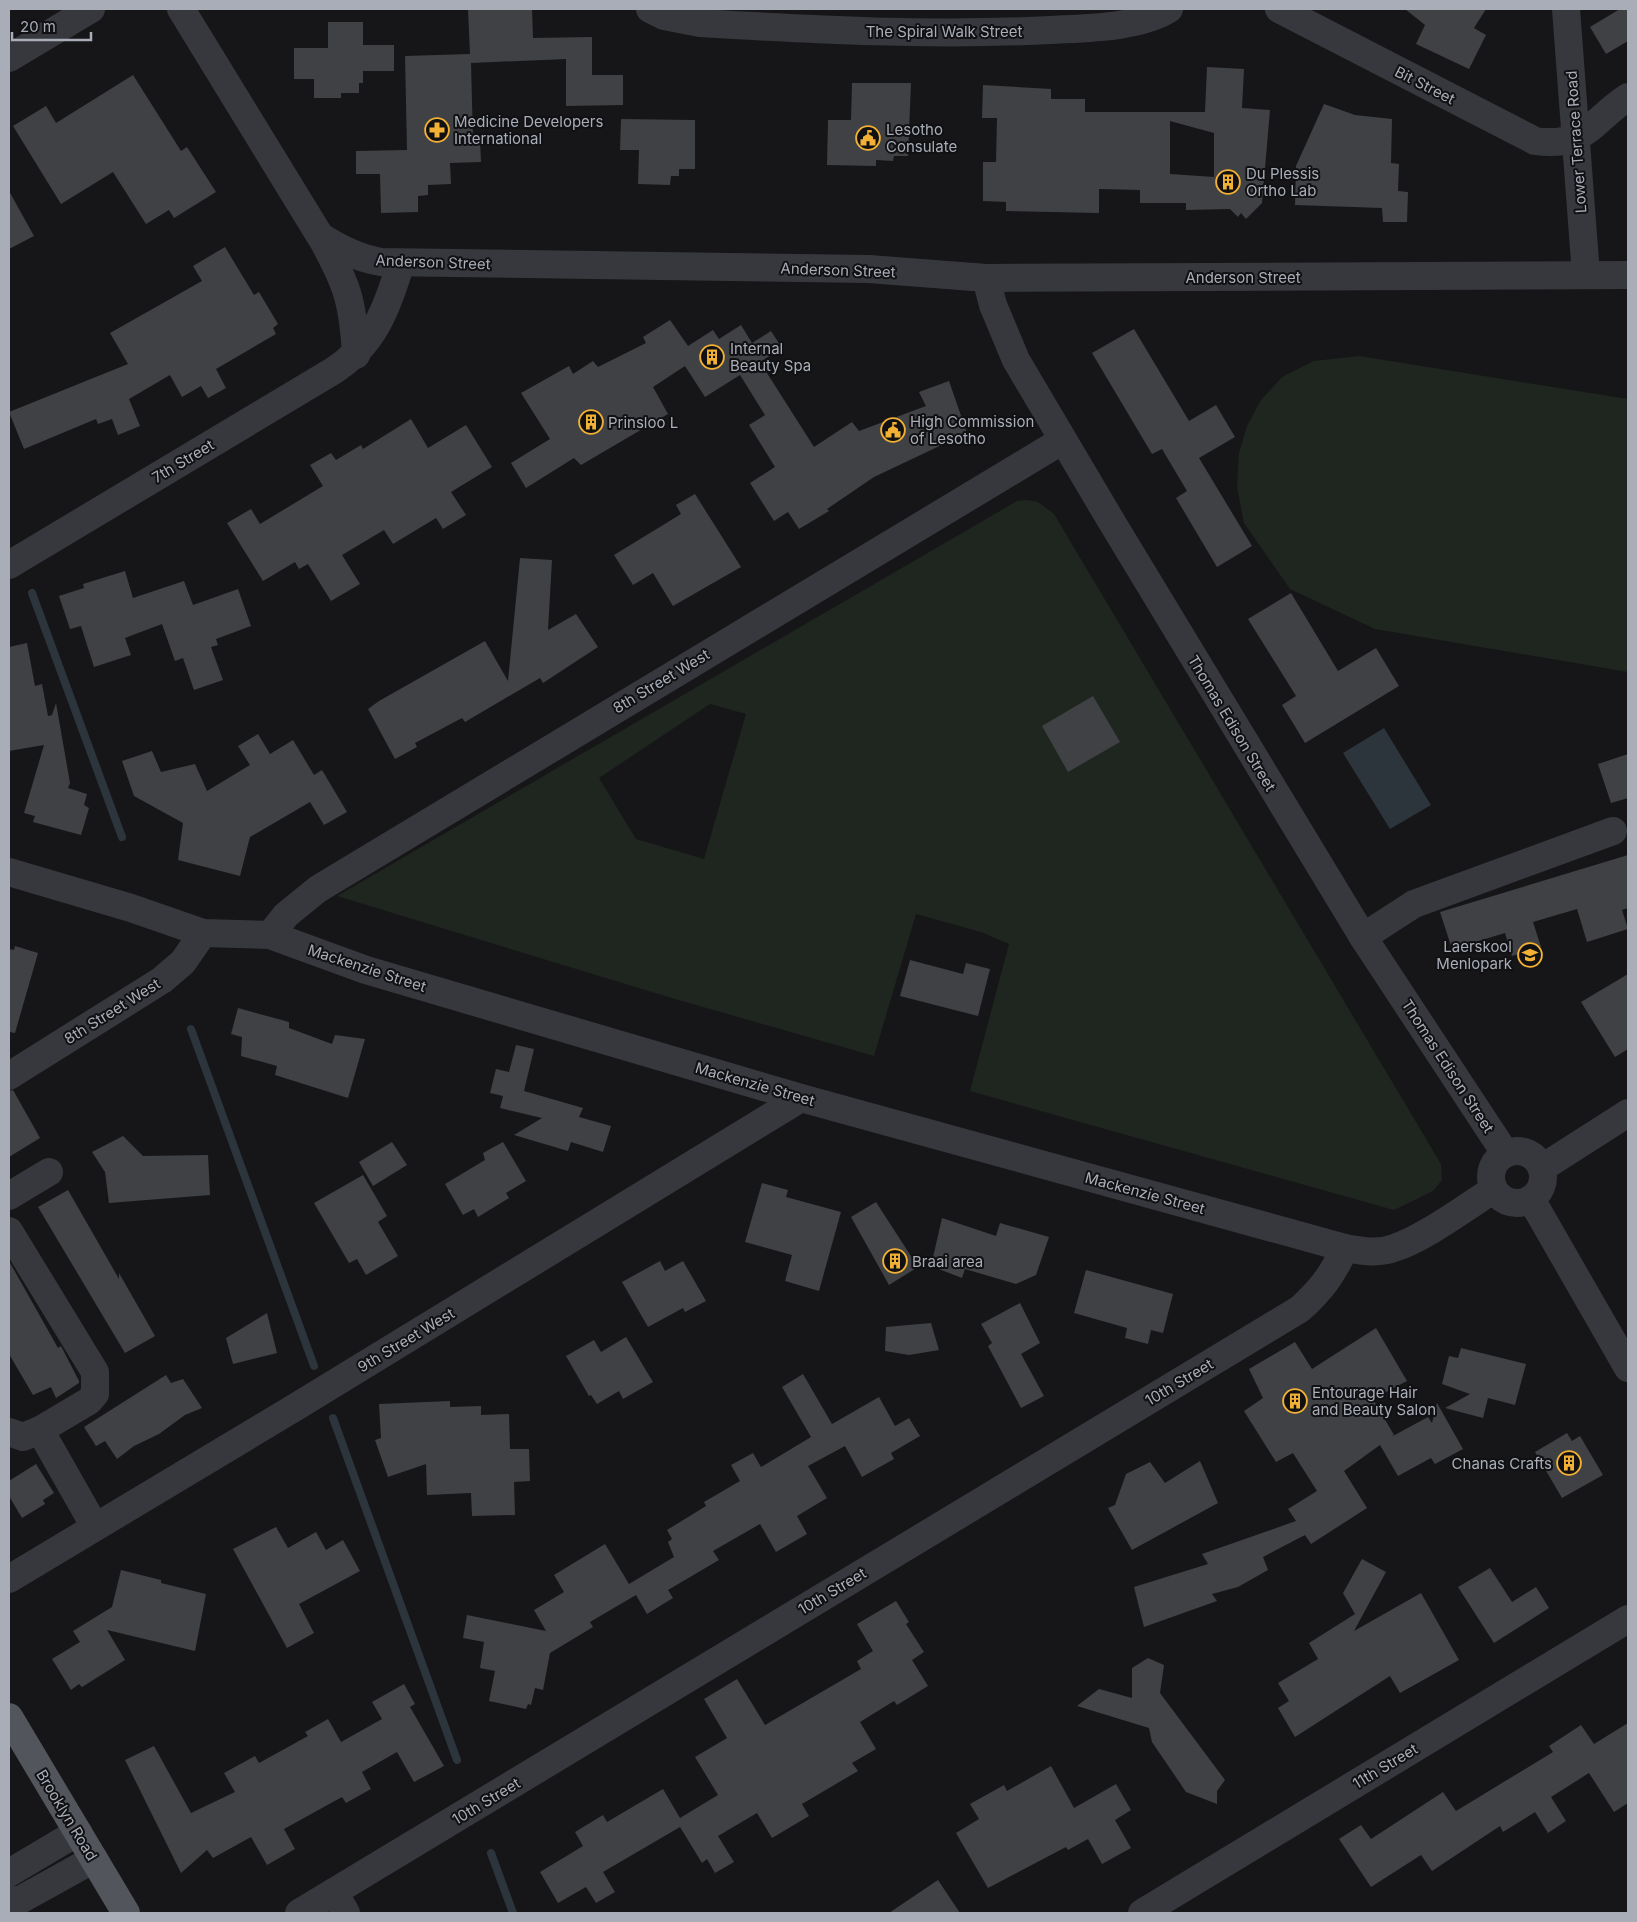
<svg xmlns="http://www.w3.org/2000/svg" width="1637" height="1922" viewBox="0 0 1637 1922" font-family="Inter,sans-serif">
  <rect width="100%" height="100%" fill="#161618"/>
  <g fill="#1e261f" fill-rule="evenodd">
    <polygon points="1359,356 1628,399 1628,672 1375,629 1290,589 1244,523 1237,487 1239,453 1247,426 1261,400 1282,377 1314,361"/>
    <path d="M1027,500L1038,502L1054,514L1441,1164L1442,1180L1433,1191L1394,1210L970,1091L1009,944L981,932L916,914L874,1056L665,996L337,896L1017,501ZM710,704L746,714L704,859L636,839L599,778Z"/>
  </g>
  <polygon fill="#2c353c" points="1384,728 1431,805 1390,829 1343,753"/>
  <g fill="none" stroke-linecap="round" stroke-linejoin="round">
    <g stroke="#2c353c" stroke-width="8">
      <polyline points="32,593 122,837"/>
      <polyline points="191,1029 314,1366"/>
      <polyline points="333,1418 457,1760"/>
      <polyline points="491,1853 513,1913"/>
    </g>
  </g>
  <g fill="#404145" fill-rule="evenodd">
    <polygon points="468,9 532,9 533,38 592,37 592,75 623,75 623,105 566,106 566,59 471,63 473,140 480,140 481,162 450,163 451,184 428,185 428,195 418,196 418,212 381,213 380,174 356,174 356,151 407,150 405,56 470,54"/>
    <polygon points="1405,9 1486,9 1474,28 1486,35 1469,69 1416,44 1425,25"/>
    <polygon points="1620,9 1628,9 1628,41 1606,54 1590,27"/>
    <polygon points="328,22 363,22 363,45 394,45 394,71 363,71 363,83 359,83 359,93 341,93 341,98 314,98 314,79 294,79 294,48 328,48"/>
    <path d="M1207,67L1244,69L1242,108L1270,110L1262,203L1246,219L1241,213L1238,217L1230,209L1186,210V203H1140V190L1099,189V213L1006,211V202L983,201V162H996L997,118H982L983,85L1051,89V99H1085V112H1205ZM1170,121L1214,133V177L1170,174Z"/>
    <polygon points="133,75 181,151 187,147 216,192 174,218 169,210 146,224 113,172 61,204 13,126 46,106 56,123"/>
    <polygon points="852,83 911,83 908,156 894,156 893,161 876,160 876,166 827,165 828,120 851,120"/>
    <polygon points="1324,104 1355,115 1392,119 1391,163 1399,164 1398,191 1408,192 1407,222 1383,222 1382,208 1295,205 1296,166"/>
    <polygon points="621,119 695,120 695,169 679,169 679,176 671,176 670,185 638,184 639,150 620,150"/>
    <polygon points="9,191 34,236 9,249"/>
    <polygon points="225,247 254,295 259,292 278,324 273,328 276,334 216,369 226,388 208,398 201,386 182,397 170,375 129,399 140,426 118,435 112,419 98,424 96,419 24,449 9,412 128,364 110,333 202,281 193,266"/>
    <polygon points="670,320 688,346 713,330 719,339 741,325 752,343 771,331 782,348 760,362 814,447 852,422 859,431 926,406 919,392 949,381 967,433 874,477 827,509 829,511 799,529 788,512 774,521 750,483 775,467 749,425 765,415 740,375 705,397 685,366 653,387 668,414 581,465 574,458 526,488 511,463 550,439 521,393 569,366 573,374 593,361 598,367 646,343 643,337"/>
    <polygon points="1134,329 1189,421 1216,405 1235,437 1199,458 1252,546 1217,567 1176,498 1187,491 1162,449 1152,454 1092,353"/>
    <polygon points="411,419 428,448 466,425 492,467 451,492 466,515 443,529 436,518 393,544 384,530 342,555 360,584 331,601 308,564 299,569 295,562 263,581 227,523 251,509 260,524 323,486 310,465 331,453 336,460 361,445 363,449"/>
    <polygon points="695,494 741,567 673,606 653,573 633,585 614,555 681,514 676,505"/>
    <polygon points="520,558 552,560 548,630 576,614 598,647 543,683 540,678 465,722 462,718 415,743 417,747 395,759 368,709 379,701 485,641 508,681"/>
    <polygon points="125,571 133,598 184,581 193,605 238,589 251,626 216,639 218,645 211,647 223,680 194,690 183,658 175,661 162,624 125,638 131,655 94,667 81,626 70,629 59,596 84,588 83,584"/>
    <polygon points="1291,593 1338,671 1376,648 1399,686 1305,743 1282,705 1296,696 1248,619"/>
    <polygon points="27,643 35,686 42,684 48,716 52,715 56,703 70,783 68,788 87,794 84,805 89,808 81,835 33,822 35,816 24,813 44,745 9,751 9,647"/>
    <polygon points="1093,696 1120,742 1068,772 1042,726"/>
    <polygon points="258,734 270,754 293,740 314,775 322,770 347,812 324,825 310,802 250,837 240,876 178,860 183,823 134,796 122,761 152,751 161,772 195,764 207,791 250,765 238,746"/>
    <polygon points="1628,754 1628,798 1611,803 1598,764"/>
    <polygon points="1628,855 1628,908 1622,910 1628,929 1587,942 1577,909 1533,922 1541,947 1512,956 1505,933 1452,949 1440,912"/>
    <polygon points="15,946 38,953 15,1033 9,1032 9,949 14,950"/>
    <polygon points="910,960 963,974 966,963 990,969 978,1016 900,996"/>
    <polygon points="1628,974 1628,1049 1615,1057 1581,1002"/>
    <polygon points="238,1008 289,1022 289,1028 332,1044 335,1035 365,1039 348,1098 275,1075 277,1066 241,1056 242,1037 231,1034"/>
    <polygon points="516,1045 534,1049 524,1091 583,1108 579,1117 611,1126 603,1152 571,1142 568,1151 514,1135 542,1118 500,1108 503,1096 490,1093 496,1069 509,1072"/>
    <polygon points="13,1090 40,1138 9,1157 9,1091"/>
    <polygon points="123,1136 143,1156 208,1155 210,1195 109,1203 105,1172 92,1152"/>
    <polygon points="392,1142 407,1165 373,1186 359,1162"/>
    <polygon points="503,1142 526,1181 506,1193 509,1198 478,1217 474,1209 463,1215 445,1184 485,1160 483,1153"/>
    <polygon points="363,1175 387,1216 378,1222 398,1256 366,1275 357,1259 349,1263 314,1203"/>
    <polygon points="762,1183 788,1190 786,1197 841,1212 819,1291 785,1281 792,1255 745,1242"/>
    <polygon points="68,1190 119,1279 119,1273 155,1336 125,1353 38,1207"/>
    <polygon points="876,1202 918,1267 889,1285 851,1217"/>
    <polygon points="942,1218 996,1236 1000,1223 1049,1237 1036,1275 1016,1284 965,1269 962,1278 931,1266"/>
    <polygon points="9,1261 58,1348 61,1346 79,1381 79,1383 56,1398 51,1387 33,1395 9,1354"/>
    <polygon points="660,1261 665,1271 683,1261 706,1301 685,1312 683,1308 648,1327 622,1282"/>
    <polygon points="1086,1270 1173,1294 1163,1333 1151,1330 1148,1344 1125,1338 1127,1328 1074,1313"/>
    <polygon points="1020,1303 1040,1343 1021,1354 1044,1396 1021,1408 988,1346 992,1343 981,1324"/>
    <polygon points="267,1313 277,1353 233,1364 226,1338"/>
    <polygon points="931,1323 939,1350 909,1355 885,1351 886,1327"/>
    <polygon points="1376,1328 1407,1381 1373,1399 1394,1435 1391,1437 1428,1417 1432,1423 1437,1403 1463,1449 1435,1464 1431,1458 1398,1476 1380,1445 1344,1471 1367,1508 1311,1544 1305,1535 1263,1557 1268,1570 1238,1587 1212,1594 1217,1601 1144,1627 1134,1587 1208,1564 1202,1554 1296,1521 1288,1509 1317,1491 1293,1453 1276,1462 1244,1411 1263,1398 1249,1369 1295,1342 1312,1369"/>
    <polygon points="626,1337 653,1382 623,1399 619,1391 597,1404 591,1395 589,1396 566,1356 594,1340 601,1352"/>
    <polygon points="1461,1348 1526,1364 1515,1405 1488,1398 1483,1418 1445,1408 1470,1394 1442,1384 1449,1356 1458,1358"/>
    <polygon points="803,1374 832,1424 879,1397 895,1426 909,1418 920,1436 891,1453 894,1459 862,1477 845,1446 808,1466 827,1498 797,1516 807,1534 776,1552 760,1524 713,1551 719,1560 668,1590 673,1598 647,1614 636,1595 590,1622 593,1627 550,1653 543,1690 535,1688 531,1705 528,1704 526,1709 489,1701 495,1671 480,1668 484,1642 463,1638 467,1615 546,1631 534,1610 564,1592 554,1575 605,1544 629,1584 674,1557 668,1542 672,1539 667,1530 706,1506 704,1502 740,1481 731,1465 753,1453 761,1467 811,1437 782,1387"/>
    <polygon points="166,1375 171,1383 183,1379 202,1408 185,1415 159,1434 134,1446 117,1459 105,1441 96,1446 84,1427"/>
    <polygon points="450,1401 450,1407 481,1406 481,1415 509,1414 510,1449 529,1449 530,1481 514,1482 515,1515 472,1516 471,1493 427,1495 426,1464 388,1477 375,1440 381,1438 379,1404"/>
    <polygon points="1567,1433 1572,1441 1580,1436 1603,1475 1562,1498 1535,1452"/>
    <polygon points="1200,1461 1218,1503 1132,1550 1108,1508 1115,1505 1126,1474 1150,1462 1165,1483"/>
    <polygon points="36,1464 54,1493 43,1500 45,1504 22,1518 9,1496 9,1481"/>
    <polygon points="276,1527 288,1548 316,1532 326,1550 343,1540 360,1571 299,1604 314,1633 287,1648 233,1549"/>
    <polygon points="1362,1559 1386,1572 1354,1631 1421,1593 1459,1660 1400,1693 1390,1676 1295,1737 1278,1708 1289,1701 1278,1683 1318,1659 1309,1643 1355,1614 1343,1593"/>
    <polygon points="1490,1568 1512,1602 1536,1587 1549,1608 1494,1643 1458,1587"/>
    <polygon points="121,1570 161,1580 161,1583 206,1594 195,1651 107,1630 125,1660 82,1687 79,1684 71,1690 52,1659 80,1642 73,1631 112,1607"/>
    <polygon points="896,1601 909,1622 906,1624 924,1652 912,1660 928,1686 897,1705 894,1701 860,1722 876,1749 852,1763 858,1771 802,1804 809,1816 772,1838 757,1813 718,1836 734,1862 715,1873 707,1859 702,1863 680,1827 603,1872 615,1892 596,1903 586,1887 558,1903 540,1872 583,1846 575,1832 603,1815 607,1822 663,1789 680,1818 718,1795 695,1757 727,1738 704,1699 737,1679 765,1725 861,1669 857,1661 873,1651 857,1624"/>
    <polygon points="1148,1658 1164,1665 1160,1693 1225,1780 1217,1791 1217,1804 1186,1792 1152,1742 1149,1728 1077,1706 1099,1689 1132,1698 1132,1668"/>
    <polygon points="404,1684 415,1704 410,1707 444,1766 414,1782 397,1752 362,1772 371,1789 346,1803 342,1797 284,1829 295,1849 267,1865 251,1837 213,1858 207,1850 181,1873 125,1760 154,1746 191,1813 235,1792 224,1773 255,1756 259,1763 308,1736 305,1732 328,1719 341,1742 382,1719 372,1702"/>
    <polygon points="1628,1723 1628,1803 1614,1812 1589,1773 1551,1797 1566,1821 1548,1833 1535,1812 1503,1832 1500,1826 1432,1871 1421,1855 1371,1887 1339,1839 1361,1825 1371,1839 1443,1792 1456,1811 1553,1752 1549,1746 1581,1725 1594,1744"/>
    <polygon points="1051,1766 1074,1808 1116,1784 1131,1810 1115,1820 1131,1848 1102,1864 1088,1839 1068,1850 1066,1847 988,1888 956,1833 979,1819 970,1804 1004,1785 1007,1791"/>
    <polygon points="938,1880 960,1913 889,1913"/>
  </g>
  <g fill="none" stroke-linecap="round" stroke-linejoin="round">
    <g stroke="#37383d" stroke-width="28">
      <path d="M181,9L320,236C340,249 358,258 381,262L869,269L986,278L1628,275"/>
      <path d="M650,9L664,16L700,23C817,30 934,36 1050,30C1085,28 1139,28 1169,9"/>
      <path d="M1279,9L1535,141C1586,148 1590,122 1628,97"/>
      <polyline points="1566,9 1586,275"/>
      <polyline points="9,58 91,9"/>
      <path d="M321,237C347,284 353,301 356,355"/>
      <polyline points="986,278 993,305 1016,360 1110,519 1363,937 1505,1153"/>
      <path d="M9,565L333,371C375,344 386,309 401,263"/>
      <path d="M9,872L131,908L203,933L270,935L366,970L801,1098L1345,1248C1362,1251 1378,1254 1394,1248C1423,1239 1466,1207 1493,1190"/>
      <polyline points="270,935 286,915 318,889 1063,440"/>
      <polyline points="1363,937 1414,904 1613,831"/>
      <polyline points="9,1076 162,980 183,962 203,933"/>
      <circle cx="1517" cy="1177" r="26"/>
      <polyline points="1542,1168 1628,1113"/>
      <polyline points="9,1196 49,1172"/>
      <polyline points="1531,1199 1628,1368"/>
      <polyline points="9,1231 95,1372 95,1394 89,1401 40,1430 95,1527"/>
      <polyline points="9,1432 23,1437 40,1430"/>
      <polyline points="9,1579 299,1405 801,1098"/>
      <polyline points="9,1873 78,1832"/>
      <polyline points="334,1892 346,1913"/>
      <polyline points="9,1900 20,1900 94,1859"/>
      <path d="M299,1913L1300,1309C1322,1289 1332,1275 1345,1248"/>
      <polyline points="1142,1913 1628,1619"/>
    </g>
    <polyline stroke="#53555c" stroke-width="28" points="9,1717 126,1913"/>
  </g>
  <defs>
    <g id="pharmacy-ring" transform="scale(1.25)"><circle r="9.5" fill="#111113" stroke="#f2b134" stroke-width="1.5"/><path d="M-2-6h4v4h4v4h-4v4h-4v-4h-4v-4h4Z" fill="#f2b134"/></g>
    <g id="civic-ring" transform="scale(1.25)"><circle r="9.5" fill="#111113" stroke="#f2b134" stroke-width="1.5"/><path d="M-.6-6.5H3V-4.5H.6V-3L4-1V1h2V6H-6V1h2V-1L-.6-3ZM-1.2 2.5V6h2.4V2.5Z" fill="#f2b134"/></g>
    <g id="building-ring" transform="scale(1.25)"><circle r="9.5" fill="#111113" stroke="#f2b134" stroke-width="1.5"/><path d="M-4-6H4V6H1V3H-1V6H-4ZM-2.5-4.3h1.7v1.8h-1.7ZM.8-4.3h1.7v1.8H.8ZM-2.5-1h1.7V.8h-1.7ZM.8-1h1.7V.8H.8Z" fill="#f2b134"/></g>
    <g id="school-ring" transform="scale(1.25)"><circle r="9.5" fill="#111113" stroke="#f2b134" stroke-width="1.5"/><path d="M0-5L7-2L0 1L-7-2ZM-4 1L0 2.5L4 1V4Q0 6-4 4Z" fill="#f2b134"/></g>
  </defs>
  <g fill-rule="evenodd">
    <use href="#pharmacy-ring" x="437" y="130"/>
    <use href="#civic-ring" x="868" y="138"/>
    <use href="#building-ring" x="1228" y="182"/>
    <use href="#building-ring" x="712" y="357"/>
    <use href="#building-ring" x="591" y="422"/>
    <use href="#civic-ring" x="893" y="430"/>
    <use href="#school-ring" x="1530" y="955"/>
    <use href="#building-ring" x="895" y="1261"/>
    <use href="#building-ring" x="1295" y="1401"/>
    <use href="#building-ring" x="1569" y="1463"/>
  </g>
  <g text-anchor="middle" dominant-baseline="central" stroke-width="4" stroke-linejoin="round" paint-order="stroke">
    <g font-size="15" fill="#a8adb8" stroke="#111113">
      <text x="944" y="31">The Spiral Walk Street</text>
      <text transform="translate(1425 85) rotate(27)">Bit Street</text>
      <text transform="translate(1576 142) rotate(-94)">Lower Terrace Road</text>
      <text transform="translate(433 262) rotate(2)">Anderson Street</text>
      <text transform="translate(838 270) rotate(2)">Anderson Street</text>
      <text x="1243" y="277">Anderson Street</text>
      <text transform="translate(183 461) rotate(-31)">7th Street</text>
      <text transform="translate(661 681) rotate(-31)">8th Street West</text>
      <text transform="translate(1232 723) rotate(59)">Thomas Edison Street</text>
      <text transform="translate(367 968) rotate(18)">Mackenzie Street</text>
      <text transform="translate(112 1011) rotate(-32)">8th Street West</text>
      <text transform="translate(1448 1066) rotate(57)">Thomas Edison Street</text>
      <text transform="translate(755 1084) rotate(16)">Mackenzie Street</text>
      <text transform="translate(1145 1193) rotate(15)">Mackenzie Street</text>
      <text transform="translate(406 1340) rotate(-31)">9th Street West</text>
      <text transform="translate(1179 1382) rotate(-31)">10th Street</text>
      <text transform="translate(832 1591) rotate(-31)">10th Street</text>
      <text transform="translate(1385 1766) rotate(-31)">11th Street</text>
      <text transform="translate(486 1801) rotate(-31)">10th Street</text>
      <text transform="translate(67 1815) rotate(59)">Brooklyn Road</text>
    </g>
    <g font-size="15" fill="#a8adb8" stroke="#111113" text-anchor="start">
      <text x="454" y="121">Medicine Developers<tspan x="454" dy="17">International</tspan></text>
      <text x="886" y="129">Lesotho<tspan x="886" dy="17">Consulate</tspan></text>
      <text x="1246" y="173">Du Plessis<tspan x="1246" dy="17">Ortho Lab</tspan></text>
      <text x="730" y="348">Internal<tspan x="730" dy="17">Beauty Spa</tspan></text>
      <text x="910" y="421">High Commission<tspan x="910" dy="17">of Lesotho</tspan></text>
      <text x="608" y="422">Prinsloo L</text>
      <text x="1512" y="946" text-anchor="end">Laerskool<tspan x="1512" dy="17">Menlopark</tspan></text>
      <text x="912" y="1261">Braai area</text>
      <text x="1312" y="1392">Entourage Hair<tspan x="1312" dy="17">and Beauty Salon</tspan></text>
      <text x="1552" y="1463" text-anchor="end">Chanas Crafts</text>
    </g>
  </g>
  <rect width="1637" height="1922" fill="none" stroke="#a8adb8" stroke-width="20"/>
  <path d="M12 32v8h79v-8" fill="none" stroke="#a8adb8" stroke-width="2.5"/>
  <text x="20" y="32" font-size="15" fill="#a8adb8" stroke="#111113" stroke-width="4" paint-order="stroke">20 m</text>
</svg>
